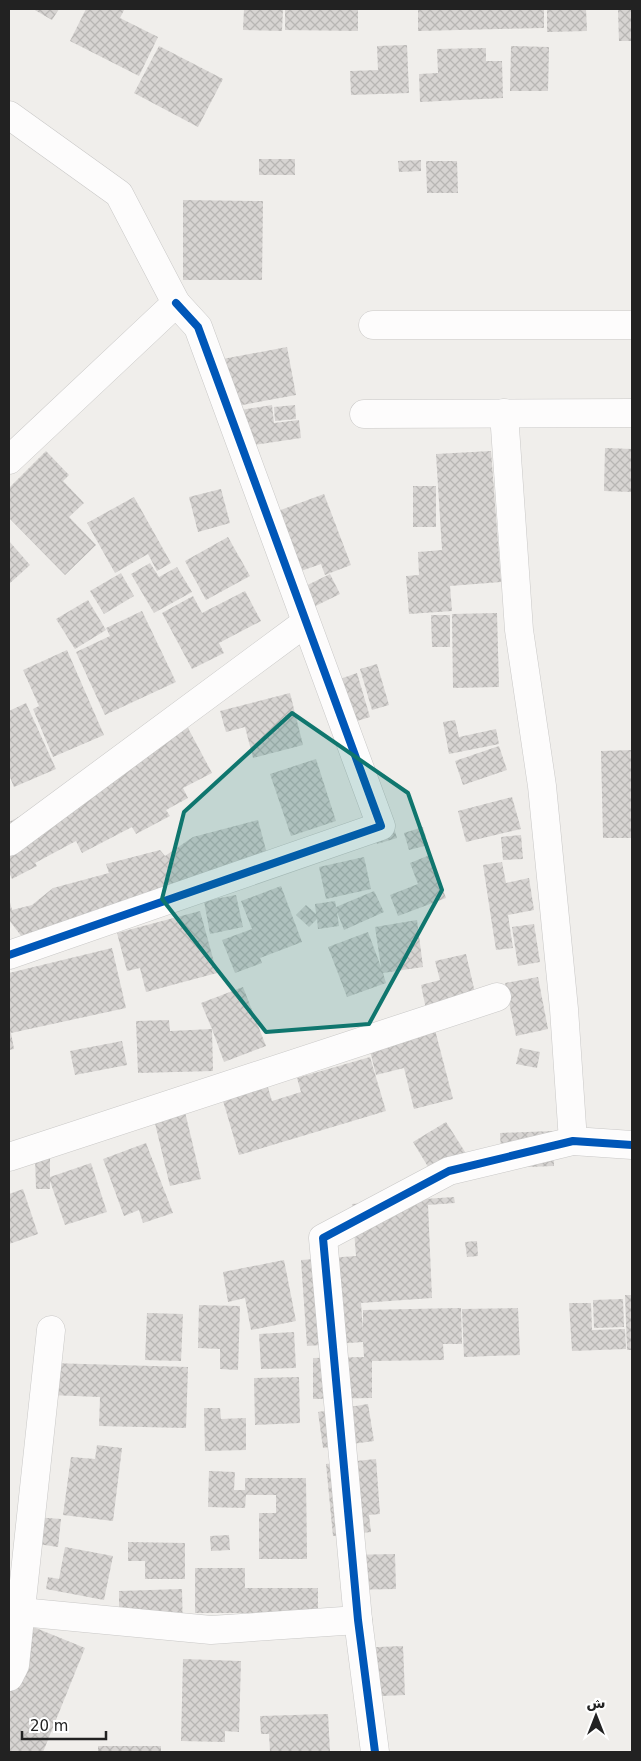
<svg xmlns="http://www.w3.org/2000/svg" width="641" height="1761" viewBox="0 0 641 1761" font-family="'DejaVu Sans','Noto Sans Arabic',sans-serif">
  <defs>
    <pattern id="building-cross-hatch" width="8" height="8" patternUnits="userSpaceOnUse" patternTransform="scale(1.25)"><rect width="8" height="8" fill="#d7d4d2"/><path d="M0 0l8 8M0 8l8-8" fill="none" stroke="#b8b6b4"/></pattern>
  </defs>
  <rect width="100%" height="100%" fill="#f0eeeb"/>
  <g fill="url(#building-cross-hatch)">
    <polygon points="33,9 59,9 52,20"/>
    <polygon points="86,9 121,9 124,10 120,18 158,37 139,76 70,41"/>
    <polygon points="244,9 283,9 282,31 243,30"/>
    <polygon points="285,9 358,9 358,31 285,30"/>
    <polygon points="418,9 544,9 544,28 418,31"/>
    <polygon points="547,9 586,9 587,31 547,32"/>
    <polygon points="618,10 632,10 632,41 619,41"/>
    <polygon points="407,45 409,93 351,95 350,71 378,70 377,46"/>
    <polygon points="159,46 223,79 198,127 134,93"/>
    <polygon points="511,46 549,47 548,91 510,91"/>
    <polygon points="486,48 486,61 502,61 503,98 420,102 419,74 438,73 437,49"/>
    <rect x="259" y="159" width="36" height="16"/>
    <polygon points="421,160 421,171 399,172 398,161"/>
    <polygon points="426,161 457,161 458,193 427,193"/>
    <polygon points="183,200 263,201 262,280 183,280"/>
    <polygon points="287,347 296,395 221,409 212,361"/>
    <polygon points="272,405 274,423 299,420 301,438 228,449 223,413"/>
    <polygon points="295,405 296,419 275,421 274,407"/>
    <polygon points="605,448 632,449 632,492 604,491"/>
    <polygon points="46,451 69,475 63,481 84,503 69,517 96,545 65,575 9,518 9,488"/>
    <polygon points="491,451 501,582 450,586 452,611 409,614 406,576 419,575 418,552 442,550 436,454"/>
    <rect x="413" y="486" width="23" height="41"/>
    <polygon points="221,489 230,523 198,532 189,497"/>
    <polygon points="324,494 351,565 325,575 321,564 298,572 259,518"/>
    <polygon points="134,497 171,563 157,571 148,554 115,573 87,523"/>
    <polygon points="228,537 250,576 206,600 185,561"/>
    <polygon points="9,541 30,565 9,584"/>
    <polygon points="150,563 159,577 177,567 192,592 154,613 131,574"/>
    <polygon points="121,573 134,596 104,614 90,591"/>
    <polygon points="330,574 340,594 295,616 285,596"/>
    <polygon points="245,591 261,621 219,643 224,653 192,669 162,613 193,596 202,613"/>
    <polygon points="88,600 106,630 75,649 56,619"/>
    <polygon points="142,611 176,682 105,715 76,652 110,636 106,628"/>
    <polygon points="497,613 499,687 453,688 452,614"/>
    <polygon points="431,615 450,615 450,647 432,647"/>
    <polygon points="67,650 104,735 53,757 33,709 39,706 23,670"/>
    <polygon points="377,664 389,705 372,710 360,669"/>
    <polygon points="357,673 370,717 334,728 340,679"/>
    <polygon points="290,693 303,745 253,758 245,727 226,732 220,711"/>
    <polygon points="26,703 56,769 14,787 9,775 9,711"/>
    <polygon points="455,720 459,737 496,729 499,744 449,754 443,722"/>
    <polygon points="188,728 212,773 183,788 188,798 166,810 170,816 136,834 132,827 82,853 76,841 35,863 37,866 12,879 9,872 9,822"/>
    <polygon points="499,746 507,770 463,785 455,761"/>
    <polygon points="632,750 632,838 603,838 601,751"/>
    <polygon points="316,759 336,821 291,836 270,774"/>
    <polygon points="512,797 521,829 466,842 458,811"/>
    <polygon points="258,820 270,865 22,937 9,920 9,898 12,910 32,905 53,888 109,873 106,864 160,850 165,856 193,837"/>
    <polygon points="392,822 397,838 377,844 372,828"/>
    <polygon points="423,827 428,845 409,850 404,833"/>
    <polygon points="521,835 523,859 503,860 501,837"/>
    <polygon points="430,855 446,898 398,916 390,895 418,884 410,863"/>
    <polygon points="364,857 371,889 326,899 319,867"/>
    <polygon points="502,862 506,883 529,878 534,910 508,915 513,948 496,950 483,865"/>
    <polygon points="281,886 302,942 260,958 262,963 235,973 222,940 252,929 241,901"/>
    <polygon points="374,891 384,912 344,930 337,912 339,926 318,929 317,919 309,927 296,915 306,905 316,914 315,904 335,901 336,907"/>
    <polygon points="236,895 243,927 210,934 204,901"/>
    <polygon points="200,911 217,973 146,992 140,968 127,971 117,933"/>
    <polygon points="417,920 423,967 383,973 386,983 347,997 328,947 368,932 381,967 375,927"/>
    <polygon points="534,924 540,962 518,966 512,927"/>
    <polygon points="112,948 126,1008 11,1033 14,1049 9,1050 9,973"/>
    <polygon points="466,954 476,997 426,1009 421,985 440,980 435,961"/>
    <polygon points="538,977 548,1029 516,1036 505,983"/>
    <polygon points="243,987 266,1046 224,1062 212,1029 213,1071 138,1073 136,1021 169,1020 170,1031 212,1029 201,1003"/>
    <polygon points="434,1026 453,1099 414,1109 404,1068 376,1075 368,1043"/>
    <polygon points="122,1041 127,1065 75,1075 70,1051"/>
    <polygon points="520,1048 540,1052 537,1068 516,1064"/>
    <polygon points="370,1057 386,1111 239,1155 221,1094 266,1081 272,1101 301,1092 297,1078"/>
    <polygon points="185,1112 201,1179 170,1186 154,1119"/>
    <polygon points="446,1122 467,1155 433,1175 413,1142"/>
    <polygon points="553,1131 554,1166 502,1168 500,1133"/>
    <polygon points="146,1143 173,1213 143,1223 139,1210 124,1216 103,1159"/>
    <polygon points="35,1157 50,1157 50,1177 91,1163 107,1212 65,1225 50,1181 50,1189 36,1189"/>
    <polygon points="23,1189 38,1234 9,1244 9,1194"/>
    <polygon points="454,1197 455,1203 428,1205 432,1298 361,1303 363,1331 363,1310 461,1308 462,1344 443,1344 444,1360 372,1361 372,1398 313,1399 313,1358 364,1357 363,1342 307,1346 301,1260 356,1256 352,1204"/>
    <polygon points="477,1241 478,1256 467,1257 465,1242"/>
    <polygon points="284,1260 296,1321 251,1330 245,1298 228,1302 223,1272"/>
    <polygon points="625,1295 632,1295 632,1350 627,1350"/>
    <polygon points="623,1299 624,1327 594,1328 593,1300"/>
    <polygon points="569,1303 591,1303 592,1330 625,1329 626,1349 572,1351"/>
    <polygon points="199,1305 240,1306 238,1370 220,1369 220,1349 198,1348"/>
    <polygon points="518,1308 520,1355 464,1357 462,1309"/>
    <polygon points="147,1313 183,1314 181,1361 145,1360"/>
    <polygon points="294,1332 296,1368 261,1369 259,1334"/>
    <polygon points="50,1363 188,1367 186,1428 99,1426 100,1397 49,1395"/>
    <polygon points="299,1377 300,1423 255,1425 254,1378"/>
    <polygon points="368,1404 374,1441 323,1448 318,1412"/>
    <polygon points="204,1408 220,1408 221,1419 246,1418 246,1450 205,1451"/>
    <polygon points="97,1445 122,1448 113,1521 63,1515 71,1457 95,1459"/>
    <polygon points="376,1459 380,1514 369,1515 371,1532 333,1536 326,1464"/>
    <polygon points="209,1471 235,1472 234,1490 245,1490 245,1478 306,1478 307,1559 259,1559 259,1513 276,1513 276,1495 246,1495 245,1508 208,1507"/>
    <polygon points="34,1517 61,1519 58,1547 31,1543"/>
    <polygon points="229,1535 230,1550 211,1551 210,1536"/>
    <polygon points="128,1542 185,1543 185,1579 145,1579 145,1561 128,1561"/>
    <polygon points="65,1547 113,1556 104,1600 46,1589 48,1577 59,1579"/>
    <polygon points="395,1554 396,1589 347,1590 347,1555"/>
    <polygon points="195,1568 245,1568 245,1588 318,1588 318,1631 261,1631 261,1613 195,1613"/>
    <polygon points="182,1589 183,1634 130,1635 129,1608 119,1608 119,1591"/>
    <polygon points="26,1624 85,1648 43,1752 9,1752 9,1668"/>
    <polygon points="403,1646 405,1695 357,1697 355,1648"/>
    <polygon points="183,1659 241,1661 239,1732 225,1731 225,1742 181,1741"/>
    <polygon points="328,1714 330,1752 270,1752 269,1734 261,1734 260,1716"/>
    <rect x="98" y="1746" width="63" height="6"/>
  </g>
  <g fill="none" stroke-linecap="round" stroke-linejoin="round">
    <g stroke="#c9c8c7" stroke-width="29">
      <g id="street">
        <polyline points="9,115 119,194 176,303 9,460"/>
        <polyline points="373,325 632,325"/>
        <polyline points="504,413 519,630 542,786 564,1009 573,1141"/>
        <polyline points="364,414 632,413"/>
        <polyline points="9,842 305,623"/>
        <polyline points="9,955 381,826 198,327 176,303"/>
        <polyline points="9,1157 497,997"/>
        <polyline points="21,1612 211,1630 358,1620"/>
        <polyline points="9,1677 15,1665 51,1330"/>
        <polyline points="375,1752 358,1620 323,1238 449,1171 573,1141 632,1145"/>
      </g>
    </g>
    <use href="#street" stroke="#fdfcfc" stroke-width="28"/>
    <g stroke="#fff" stroke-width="11">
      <g id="cycleway">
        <polyline points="9,955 381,826 198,327 176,303"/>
        <polyline points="375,1752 358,1620 323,1238 449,1171 573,1141 632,1145"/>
      </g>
    </g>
    <use href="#cycleway" stroke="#0057b8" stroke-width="8"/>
  </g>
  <path fill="#0f766e" fill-opacity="0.2" stroke="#0f766e" stroke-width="4" stroke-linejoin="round" d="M292,713L408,793L442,890L369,1024L266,1032L162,899L184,812Z"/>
  <rect width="641" height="1761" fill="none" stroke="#222222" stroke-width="20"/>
  <g transform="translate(596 1716)" stroke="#ffffff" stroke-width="4" paint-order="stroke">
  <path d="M0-4L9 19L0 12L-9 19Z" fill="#222222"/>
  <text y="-8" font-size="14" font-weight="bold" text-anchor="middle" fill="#222222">ش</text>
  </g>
  <path d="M22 1731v8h84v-8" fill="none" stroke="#222222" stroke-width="2.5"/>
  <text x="30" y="1731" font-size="15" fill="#222222" stroke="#ffffff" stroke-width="4" paint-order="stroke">20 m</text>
</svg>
